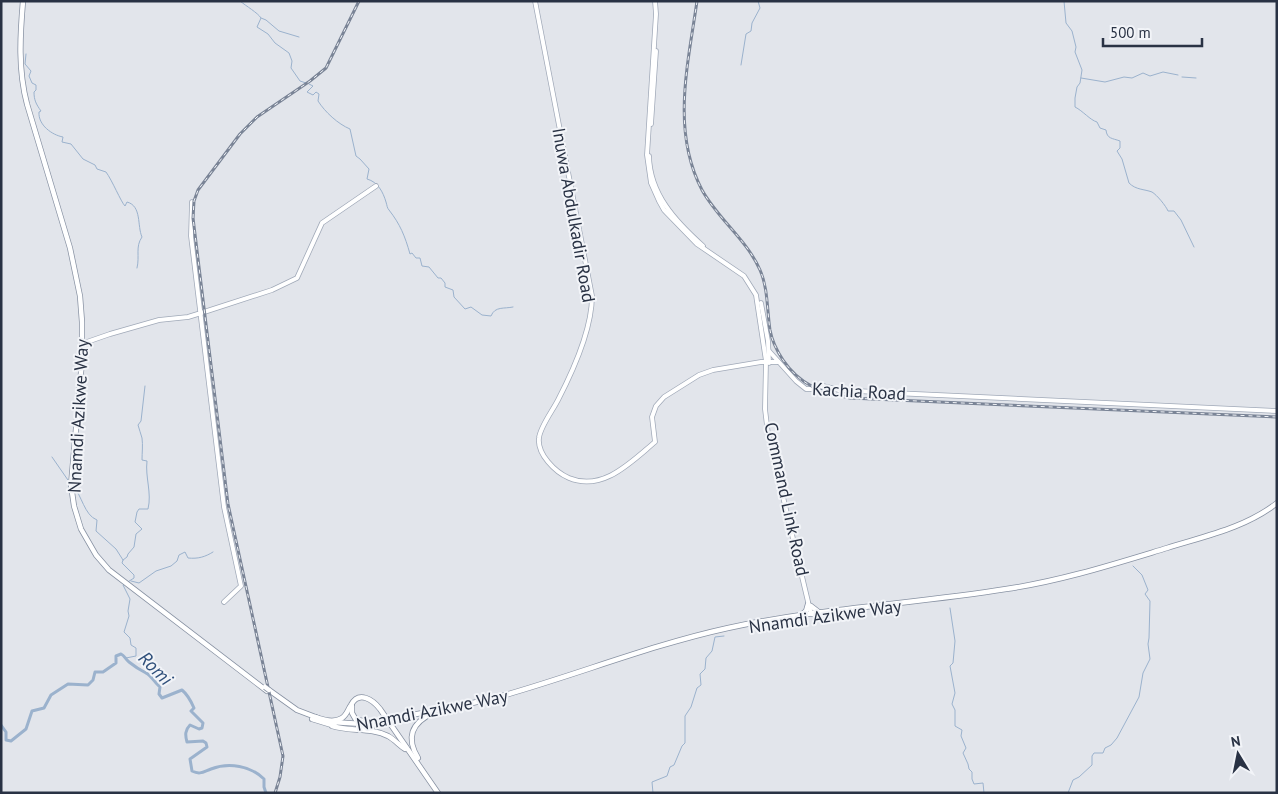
<svg xmlns="http://www.w3.org/2000/svg" width="1278" height="794" viewBox="0 0 1278 794" font-family="'PT Sans',sans-serif">
  <rect width="100%" height="100%" fill="#e2e5eb"/>
  <g fill="none" stroke-linecap="round" stroke-linejoin="round">
    <g stroke="#9bb2cd" stroke-width="1">
      <path d="M240,1C246,6 258,13 261,18L257,27L268,34L275,43L289,53L292,61L291,68L300,81L306,83"/>
      <path d="M1064,1L1066,23L1072,31L1076,47L1075,52L1082,70L1080,83L1077,87L1075,98V107C1083,111 1090,120 1097,122L1100,128L1106,130C1107,139 1112,138 1120,141V148L1117,151L1122,159L1129,183C1136,190 1144,189 1152,192C1157,195 1166,206 1168,211H1174L1181,220L1194,247"/>
      <polyline points="261,18 266,20 279,31 299,37"/>
      <path d="M26,54L25,64L31,71L29,76L32,83L36,85V90L34,92C34,100 36,104 41,111L39,112C38,125 52,135 63,137L62,142L71,144L83,159L95,165L97,169L106,172C112,180 121,202 125,206L127,202C142,206 137,226 142,237C135,247 140,256 137,268"/>
      <polyline points="741,65 746,34 751,31 752,23 760,8 758,1"/>
      <polyline points="1182,77 1196,78"/>
      <polyline points="1081,78 1105,82 1124,77 1132,78 1143,73 1150,76 1163,72 1178,75"/>
      <path d="M309,84L313,86L307,92L313,95L316,92L319,94L318,101C325,112 338,124 350,129L356,156L360,159L369,169L367,179C378,182 383,192 386,202C387,205 387,208 389,210C400,224 405,236 410,254L412,253L416,258H420L422,266L429,267L438,278H441L445,283V287L453,290L454,297L465,309L471,307L482,315L491,316C495,306 504,309 513,307"/>
      <polyline points="52,457 70,483"/>
      <path d="M73,486C82,495 84,515 97,520L96,531L116,549L123,560"/>
      <path d="M131,581L139,583L156,571L171,566L177,561L179,555L185,552L188,558C198,559 205,557 213,552"/>
      <polyline points="950,608 955,641 953,663 950,666 955,693 952,704 955,710 955,726 962,730 961,736 966,748 963,753 968,764 969,769 972,772 972,779 974,784 983,783 984,793"/>
      <path d="M126,658L136,656V648L131,645L130,638L124,632L129,616L128,611L130,599L123,585L134,578V575L122,563L123,560L127,557L128,554L134,547L136,534L142,529L135,522L137,512L139,509H148C152,493 145,477 147,461L142,460C142,453 143,445 142,438C141,434 139,429 138,425L141,421L145,386"/>
      <polyline points="653,793 652,782 667,776 670,767 674,765 682,746 685,743 685,716 691,707 697,688 701,685 700,674 705,669 706,658 712,651 715,637 724,636"/>
      <polyline points="1068,793 1073,780 1079,777 1092,765 1092,756 1094,753 1103,753 1105,748 1111,745 1117,738 1139,697 1143,673 1150,659 1148,644 1149,638 1150,601 1145,594 1148,590 1142,575 1133,566"/>
    </g>
    <path stroke="#9bb2cd" stroke-width="3" d="M1,725L6,732V740L11,741L26,729L32,711L44,708L51,695L68,684L88,685L93,680L95,672H103L116,663V656L121,654C125,656 125,659 129,662C134,666 140,670 146,673C151,675 155,683 160,687L159,694L162,698L182,690C188,695 191,701 194,708L191,711L203,723L202,728L199,729L190,725C185,730 185,735 187,742L203,741L206,743L207,747L190,759L192,771C200,775 203,772 211,769C229,762 251,766 264,779V787L266,793"/>
    <g stroke="#a0a9b8" stroke-width="5.5">
      <g id="major">
        <path d="M535,1L592,296C592,329 573,371 558,400C553,410 540,427 539,438C537,454 555,472 569,478C603,492 631,462 655,442L652,417L656,406L664,397L699,375L713,370L761,362H778"/>
        <polyline points="655,1 656,14 647,155 651,183 659,201 664,210 697,244 744,276 756,295 766,361 765,409 768,434 810,610 812,614 818,616"/>
        <polyline points="651,124 656,51"/>
        <path d="M649,156C650,194 675,221 703,246"/>
        <polyline points="192,202 191,236 224,507 241,586 224,602"/>
        <polyline points="761,303 768,341 769,363"/>
        <polyline points="84,343 110,334 159,320 188,317 201,313 272,290 297,278 322,223 376,186"/>
        <polyline points="769,351 796,381 806,389 812,389 823,386 839,390 894,393 1277,411"/>
      </g>
    </g>
    <g stroke="#8892a3" stroke-width="6">
      <g id="highway">
        <path d="M23,1C20,36 18,70 27,104L70,248L80,296L82,322V361L71,485L74,506L81,529L96,555L109,570L267,691"/>
        <polyline points="811,606 820,613"/>
        <polyline points="801,615 806,611 808,604"/>
        <polyline points="269,690 297,710 318,718"/>
        <polyline points="352,706 352,713 356,720 374,722"/>
        <path d="M315,717C324,720 334,723 342,718C347,715 348,709 351,705C359,690 373,700 380,709L438,793"/>
        <polyline points="312,719 335,726"/>
        <path d="M390,719C431,711 472,705 512,693C584,672 655,644 728,628C819,608 914,604 1006,589C1061,581 1114,564 1167,548C1205,536 1245,528 1277,503"/>
        <polyline points="332,722 362,724"/>
        <path d="M332,726C351,732 371,727 388,736C395,740 399,745 405,749"/>
        <polyline points="358,727 384,723"/>
        <path d="M418,758C406,738 411,723 433,713"/>
      </g>
    </g>
    <use href="#major" stroke="#fff" stroke-width="4"/>
    <use href="#highway" stroke="#fff" stroke-width="4.5"/>
    <g stroke="#7a8496" stroke-width="3">
      <g id="rail">
        <path d="M697,1C688,64 671,131 702,190C718,219 747,240 760,270C768,288 767,310 770,330C772,341 777,351 783,360C800,385 822,393 850,398L1277,417"/>
        <polyline points="275,793 280,777 283,756 228,504 193,218 194,201 198,190 240,134 257,117 310,81 326,68 359,1"/>
      </g>
    </g>
    <use href="#rail" stroke="#f2f4f8" stroke-width="1" stroke-dasharray="4" stroke-linecap="butt"/>
    <g stroke="#8892a3" stroke-width="6" stroke-linecap="butt">
      <g id="highway-bridge">
        <polyline points="265,687 269,690"/>
        <polyline points="383,720 390,719"/>
      </g>
    </g>
    <use href="#highway-bridge" stroke="#fff" stroke-width="4.5"/>
  </g>
  <g text-anchor="middle" dominant-baseline="central" stroke-width="4" stroke-linejoin="round" paint-order="stroke">
    <g font-size="18" fill="#293244" stroke="#f2f4f8">
      <text transform="translate(574 215) rotate(80)">Inuwa Abdulkadir Road</text>
      <text transform="translate(859 391) rotate(3)">Kachia Road</text>
      <text transform="translate(78 416) rotate(-87)">Nnamdi Azikwe Way</text>
      <text transform="translate(787 499) rotate(78)">Command Link Road</text>
      <text transform="translate(825 616) rotate(-8)">Nnamdi Azikwe Way</text>
      <text transform="translate(432 710) rotate(-11)">Nnamdi Azikwe Way</text>
    </g>
    <g font-size="19" font-style="italic" fill="#30507b" stroke="#f2f4f8">
      <text transform="translate(156 668) rotate(45)">Romi</text>
    </g>
  </g>
  <rect width="1278" height="794" fill="none" stroke="#293244" stroke-width="5"/>
  <g transform="translate(1238 754) rotate(350)" stroke="#f2f4f8" stroke-width="4" paint-order="stroke">
  <path d="M0-4L9 19L0 12L-9 19Z" fill="#293244"/>
  <text y="-8" font-size="14" font-weight="bold" text-anchor="middle" fill="#293244">N</text>
  </g>
  <path d="M1103 38v8h99v-8" fill="none" stroke="#293244" stroke-width="2.5"/>
  <text x="1110" y="38" font-size="15" fill="#293244" stroke="#f2f4f8" stroke-width="4" paint-order="stroke">500 m</text>
</svg>
